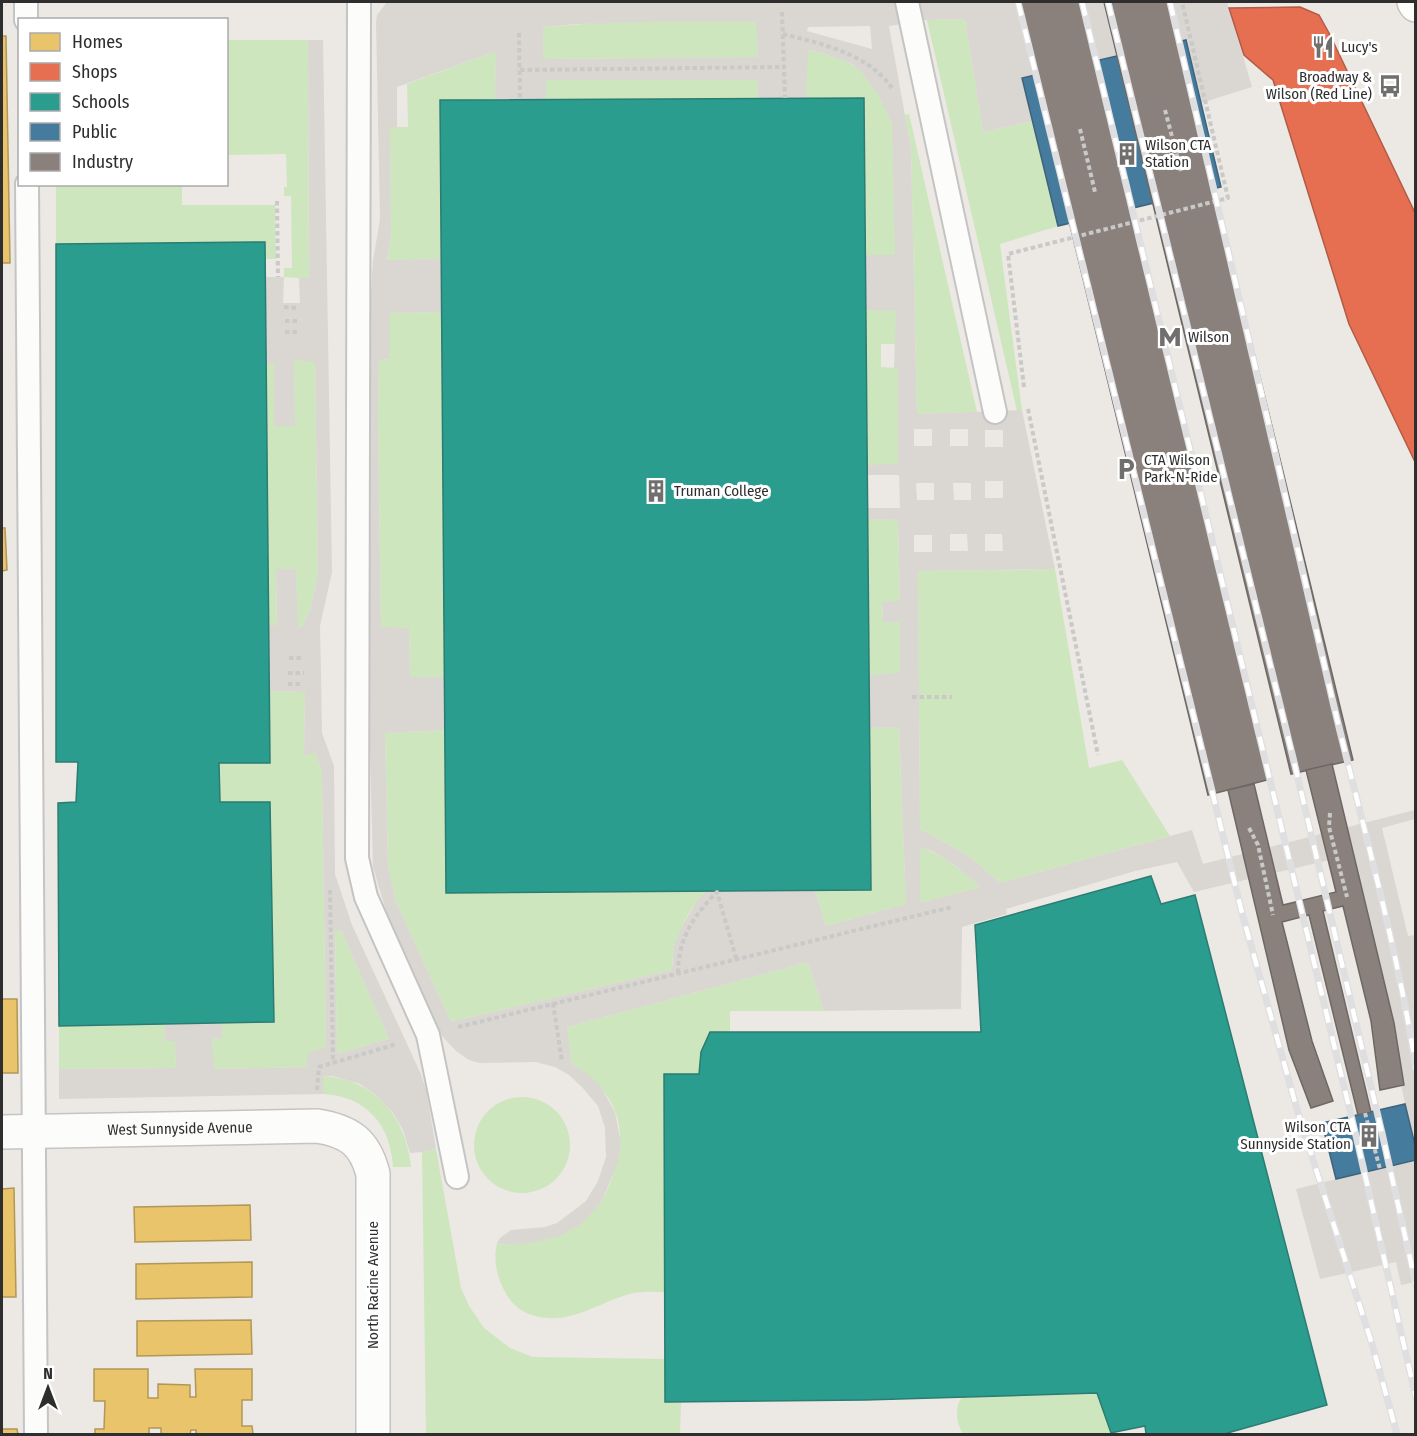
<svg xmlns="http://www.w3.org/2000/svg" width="1417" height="1436" viewBox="0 0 1417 1436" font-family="'Fira Sans Condensed',sans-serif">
  <rect width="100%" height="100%" fill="#ece8e4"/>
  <g fill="#cee6be">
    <polygon points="965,19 983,132 1032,121 1058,226 1000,244 1022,410 1017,411 927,20"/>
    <polygon points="611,22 757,22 758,57 543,59 543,27"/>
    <polygon points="226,40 308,40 309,279 284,277 284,268 292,268 291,196 284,196 284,187 287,187 286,154 227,155"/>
    <path d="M807,50C822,53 839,56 851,64C870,76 888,104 892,125C895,140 894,157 894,172C895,200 895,228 895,256L866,255L864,98H806Z"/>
    <polygon points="494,52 496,55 495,100 443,259 387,261 391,236 390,127 408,127 407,84"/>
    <polygon points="546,80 757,80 758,99 546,100"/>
    <polygon points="909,114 977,412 917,414 911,149 905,115"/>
    <polygon points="56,185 182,185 182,205 275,205 276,259 265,259 264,242 56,244"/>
    <polygon points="866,310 896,310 896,344 881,344 881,367 898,368 898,465 868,465"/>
    <polygon points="443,312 445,677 410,677 409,628 381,628 378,416 379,360 389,359 389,313"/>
    <polygon points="294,360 315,361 318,572 311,607 303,626 297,628 296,570 276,569 277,626 269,626 266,364 274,364 274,426 295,426"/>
    <polygon points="868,519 898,520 900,602 882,603 883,622 900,622 900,674 869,675"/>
    <polygon points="1055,569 1089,768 1122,760 1170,836 1000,883 969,856 920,829 918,571"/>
    <polygon points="270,691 305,692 304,754 315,753 322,772 326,1047 307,1067 213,1069 212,1039 222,1038 222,1023 274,1022 270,802 220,802 219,763 270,763"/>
    <polygon points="899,727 906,904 826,926 815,891 871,890 870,728"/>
    <path d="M445,730L446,893L705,892C686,912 672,942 672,970L451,1022L396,902L388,868L385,733Z"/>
    <path d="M920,847C944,855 962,871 981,887L920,903Z"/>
    <polygon points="335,930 341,930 389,1039 337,1054"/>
    <path d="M808,962L824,1011H730V1032H710L701,1052L699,1074H664L666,1292C655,1292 644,1291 633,1293C598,1302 570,1327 532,1315C520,1311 511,1303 505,1292C497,1277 493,1260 497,1243L513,1245L601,1203C630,1144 630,1102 572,1064L567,1027Z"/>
    <polygon points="165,1024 164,1040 175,1041 176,1068 59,1069 59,1026"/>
    <path d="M323,1076C375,1079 406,1117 411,1167H393C391,1125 366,1096 323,1094Z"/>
    <circle cx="522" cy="1145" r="48"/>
    <polygon points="436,1149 461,1288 469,1306 484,1328 510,1348 533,1357 666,1359 666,1402 681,1402 680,1433 426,1434 422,1152"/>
    <path d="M1097,1393L1119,1431L1117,1434H963C956,1422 954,1408 962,1397Z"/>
  </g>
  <g fill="#dad6d2" fill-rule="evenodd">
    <path d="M387,2H1227L1252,87L1201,103L1022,79L1032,121L983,132L965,19L927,20L889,26L911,149L917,414L1022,410L1055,569L918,571L920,829L969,856L1000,883L1192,830L1203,864L1415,810V819L1382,828L1408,936L1415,935V1149L1351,855L1194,892L1177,862L1135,871L1006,909L1007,914L962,927L961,1009L824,1011L808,962L567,1027L572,1064L589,1075L601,1087L615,1112L621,1143L618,1162L601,1203L581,1224L560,1236L536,1242L513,1245L497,1243L500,1238L511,1230L545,1227L557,1223L586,1201L598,1181L606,1157L605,1128L598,1106L582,1087L569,1075L555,1067L536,1062L479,1063L469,1060L456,1051L442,1036L387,914L373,867L367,627V359L373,261L380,219L376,22L377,15ZM656,22H756L758,57L543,59V27L577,24ZM870,26L872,49L807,31L808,27ZM808,50L826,54L852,64L862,73L878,94L892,124L895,255H866V310L896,311L894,368H898V464L868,465V475H899L900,508H868V519L898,520L900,601L882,602L883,622H900V673L869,675L870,728L899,727L906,904L826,926L815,891L705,892L698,899L681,928L674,946L672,970L451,1022L396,902L388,868L385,733L445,730V677H410L409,628L381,627L378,416L379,360L389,359L390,313L443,312V259L387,260L391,236L390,128L397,127V87L494,52L496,55L495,100H546V80H757L758,99L806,98ZM914,429H932V446H914ZM950,429H968V446H950ZM985,430H1003V447H985ZM985,481H1003V498H985ZM916,483H934V500H917ZM953,483H971V500H954ZM950,534H967L968,551H950ZM985,534H1002L1003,551H985ZM914,535H932V552H914ZM920,848L930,850L953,864L981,887L920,903Z"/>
    <path d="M308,40H323L332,572L320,626L321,673L322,733L334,766L335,874L352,925L420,1072L426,1089L436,1149L422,1152L410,1153L403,1130L393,1113L376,1095L360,1084L333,1076H323V1094L59,1099V1069L176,1068L175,1041H164L165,1024L222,1023V1038L212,1039L214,1069L307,1067L308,1053L326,1047L322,772L315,753L304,755L305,692L270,691L269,626L277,625L276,569H296L298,628L303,626L311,607L318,572L315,362L294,360L295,426H274V364H266L265,277H284L283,303H300L299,278H309ZM341,930L389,1039L337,1054L335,931Z"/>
    <polygon points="1415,1160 1415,1282 1401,1285 1396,1262 1320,1279 1296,1189"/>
  </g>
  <g fill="#e9c46a" stroke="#b19758" stroke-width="1.5">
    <polygon points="2,36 6,36 10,263 2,263"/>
    <polygon points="2,528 5,528 7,570 2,571"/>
    <polygon points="2,999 17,999 18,1073 2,1073"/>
    <polygon points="14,1188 16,1297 2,1297 2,1189"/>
    <polygon points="250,1205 251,1240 135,1242 134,1207"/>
    <polygon points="252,1262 252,1297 136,1299 136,1264"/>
    <polygon points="251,1320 252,1354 137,1356 137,1321"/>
    <polygon points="94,1369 148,1369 148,1398 158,1398 158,1384 190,1385 190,1397 196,1397 195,1369 252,1369 252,1400 242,1400 242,1426 252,1426 253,1434 196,1434 196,1430 191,1430 190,1434 161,1434 161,1428 149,1428 149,1434 95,1434 95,1429 104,1429 105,1401 94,1401"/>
    <polygon points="2,1429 17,1429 18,1434 2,1434"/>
  </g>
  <polygon fill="#e76f51" stroke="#b05c46" stroke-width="1.5" points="1300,7 1319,15 1329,33 1416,215 1416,464 1349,324 1273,80 1244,55 1229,8"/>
  <g fill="#2a9d8f" stroke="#2b7c72" stroke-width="1.5">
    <polygon points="864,98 871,890 446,893 440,100"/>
    <polygon points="265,242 270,763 219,763 220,802 270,802 274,1022 59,1026 58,803 76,802 78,762 56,762 56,244"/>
    <polygon points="1151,876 1161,904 1195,895 1327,1405 1224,1434 1146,1434 1145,1426 1111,1433 1097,1393 865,1400 665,1402 664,1074 699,1074 701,1052 710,1032 981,1032 975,925"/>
  </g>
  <g fill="#457b9d" stroke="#3e647c" stroke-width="1.5">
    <polygon points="1186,40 1221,187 1058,226 1022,78"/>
    <polygon points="1405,1104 1416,1149 1416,1160 1336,1179 1322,1123"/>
  </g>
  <g fill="#8a817c" stroke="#6e6865" stroke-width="1.5">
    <polygon points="1016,2 1084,2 1271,779 1208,795"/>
    <polygon points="1104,2 1169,2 1353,760 1291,774"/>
    <polygon points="1332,764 1394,1023 1404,1085 1380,1090 1371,1021 1343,906 1323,911 1371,1112 1358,1115 1309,915 1282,922 1312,1041 1333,1101 1311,1108 1289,1050 1228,790 1254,784 1283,905 1336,892 1306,770"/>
  </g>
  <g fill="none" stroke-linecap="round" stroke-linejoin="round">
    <g stroke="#c5c4c5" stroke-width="26">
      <g id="service">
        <polyline points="26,2 26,20"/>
        <polyline points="359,2 357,858 366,897 428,1035 457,1177"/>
        <polyline points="907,2 995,412"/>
        <polyline points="27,184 36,1434"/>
      </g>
    </g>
    <g stroke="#c5c4c5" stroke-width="36">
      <g id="minor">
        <path id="s1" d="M2,1132L317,1126C349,1131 365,1142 373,1174V1434"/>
      </g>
    </g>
    <g stroke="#c5c4c5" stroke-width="36">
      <polyline id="secondary" points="1414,2 1416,5"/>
    </g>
    <g stroke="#c9c9c8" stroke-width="4" stroke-dasharray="4.5 3" stroke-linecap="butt">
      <polyline points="782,12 785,98"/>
      <polyline points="519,33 520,100"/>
      <path d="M783,34C822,44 867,53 892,88"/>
      <polyline points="520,70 784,67"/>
      <polyline points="1165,110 1181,171"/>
      <polyline points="1080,129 1095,192"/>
      <polyline points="277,201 278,277"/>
      <polyline points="284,307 299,308"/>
      <polyline points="285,321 298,321"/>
      <polyline points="285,332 299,332"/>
      <polyline points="1024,387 1008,254 1228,198 1182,2"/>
      <polyline points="1028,409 1098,755"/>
      <polyline points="289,658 304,658"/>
      <polyline points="288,673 304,673"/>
      <polyline points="288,684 303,684"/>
      <polyline points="912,697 952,697"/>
      <polyline points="1330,813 1329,827 1347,897"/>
      <polyline points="1249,828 1258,845 1273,915"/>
      <polyline points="330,890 333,1063"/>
      <path d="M678,973C678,939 694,915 717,892L736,958"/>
      <polyline points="553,1003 562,1062"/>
      <polyline points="458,1027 952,907"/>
      <polyline points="317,1090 319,1067 397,1044"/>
      <polyline points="1365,1113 1380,1169"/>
    </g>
    <use href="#service" stroke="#fcfcfb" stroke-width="22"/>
    <use href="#minor" stroke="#fcfcfb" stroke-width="33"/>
    <use href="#secondary" stroke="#fcfcfb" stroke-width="33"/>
    <g stroke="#dfdfe1" stroke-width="7">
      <g id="rail">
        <polyline points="1018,2 1242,913 1298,1113 1372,1344 1397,1434"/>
        <polyline points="1082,2 1357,1140 1416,1398"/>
        <polyline points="1108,2 1295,766 1382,1133 1416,1285"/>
        <path d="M1170,2C1224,234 1279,466 1332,698C1361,821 1397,944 1416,1069"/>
      </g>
    </g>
    <use href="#rail" stroke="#fff" stroke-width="4.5" stroke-dasharray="14" stroke-linecap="butt"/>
  </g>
  <defs>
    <g id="restaurant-bare" transform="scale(1.8)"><path d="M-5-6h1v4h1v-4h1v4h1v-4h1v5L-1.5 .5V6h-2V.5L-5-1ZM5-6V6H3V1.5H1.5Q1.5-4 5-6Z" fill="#706f6e" stroke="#fff" stroke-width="2.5" paint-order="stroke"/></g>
    <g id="bus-bare" transform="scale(1.8)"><path d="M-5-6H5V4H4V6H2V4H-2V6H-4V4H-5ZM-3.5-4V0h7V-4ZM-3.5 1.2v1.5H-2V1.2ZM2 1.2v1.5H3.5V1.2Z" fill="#706f6e" stroke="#fff" stroke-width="2.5" paint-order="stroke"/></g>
    <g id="building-bare" transform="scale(1.8)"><path d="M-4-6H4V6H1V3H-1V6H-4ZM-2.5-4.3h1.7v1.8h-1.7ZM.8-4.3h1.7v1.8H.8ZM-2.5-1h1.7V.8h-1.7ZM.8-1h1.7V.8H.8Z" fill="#706f6e" stroke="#fff" stroke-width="2.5" paint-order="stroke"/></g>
    <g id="metro-bare" transform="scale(1.8)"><path d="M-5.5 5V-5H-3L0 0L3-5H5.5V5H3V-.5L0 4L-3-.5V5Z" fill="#706f6e" stroke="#fff" stroke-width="2.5" paint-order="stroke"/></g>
    <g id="parking-bare" transform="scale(1.8)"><path d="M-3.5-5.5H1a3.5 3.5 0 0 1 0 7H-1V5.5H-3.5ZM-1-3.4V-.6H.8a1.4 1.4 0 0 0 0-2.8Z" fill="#706f6e" stroke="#fff" stroke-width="2.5" paint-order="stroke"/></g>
  </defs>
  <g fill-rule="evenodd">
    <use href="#restaurant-bare" x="1323" y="47"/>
    <use href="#bus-bare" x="1390" y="86"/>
    <use href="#building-bare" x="1127" y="154"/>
    <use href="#metro-bare" x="1170" y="337"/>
    <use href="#parking-bare" x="1126" y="469"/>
    <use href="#building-bare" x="656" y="491"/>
    <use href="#building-bare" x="1369" y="1136"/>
  </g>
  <g text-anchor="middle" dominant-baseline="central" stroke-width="6" stroke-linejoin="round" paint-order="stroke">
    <g font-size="15" fill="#2e2e2e" stroke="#fff" text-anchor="start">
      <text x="1341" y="47">Lucy's</text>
      <text x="1372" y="77" text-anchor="end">Broadway &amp;<tspan x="1372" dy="17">Wilson (Red Line)</tspan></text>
      <text x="1145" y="145">Wilson CTA<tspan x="1145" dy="17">Station</tspan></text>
      <text x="1188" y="337">Wilson</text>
      <text x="1144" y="460">CTA Wilson<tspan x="1144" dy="17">Park-N-Ride</tspan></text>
      <text x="674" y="491">Truman College</text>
      <text x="1351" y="1127" text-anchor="end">Wilson CTA<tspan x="1351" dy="17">Sunnyside Station</tspan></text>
    </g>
    <g font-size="15" fill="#2e2e2e" stroke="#fff">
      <text stroke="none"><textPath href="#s1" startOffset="178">West Sunnyside Avenue</textPath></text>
      <text transform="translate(373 1285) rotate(-90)">North Racine Avenue</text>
    </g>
  </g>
  <rect width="1417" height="1436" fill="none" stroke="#2e2e2e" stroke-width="6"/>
  <rect x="18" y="18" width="210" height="168" fill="#ffffff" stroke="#ababab" stroke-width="1.5"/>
  <rect x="30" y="33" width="30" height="18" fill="#e9c46a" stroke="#ababab" stroke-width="1.5"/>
  <text x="72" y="48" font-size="18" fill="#2e2e2e">Homes</text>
  <rect x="30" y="63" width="30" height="18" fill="#e76f51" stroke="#ababab" stroke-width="1.5"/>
  <text x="72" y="78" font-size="18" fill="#2e2e2e">Shops</text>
  <rect x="30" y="93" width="30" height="18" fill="#2a9d8f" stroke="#ababab" stroke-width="1.5"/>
  <text x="72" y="108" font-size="18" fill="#2e2e2e">Schools</text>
  <rect x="30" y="123" width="30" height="18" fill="#457b9d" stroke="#ababab" stroke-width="1.5"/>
  <text x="72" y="138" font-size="18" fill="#2e2e2e">Public</text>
  <rect x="30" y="153" width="30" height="18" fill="#8a817c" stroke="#ababab" stroke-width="1.5"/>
  <text x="72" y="168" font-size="18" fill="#2e2e2e">Industry</text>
  <g transform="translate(48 1388)" stroke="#ffffff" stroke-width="4.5" paint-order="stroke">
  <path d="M0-4.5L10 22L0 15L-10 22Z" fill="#2e2e2e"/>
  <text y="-9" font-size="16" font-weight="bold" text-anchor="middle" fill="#2e2e2e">N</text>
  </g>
</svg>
